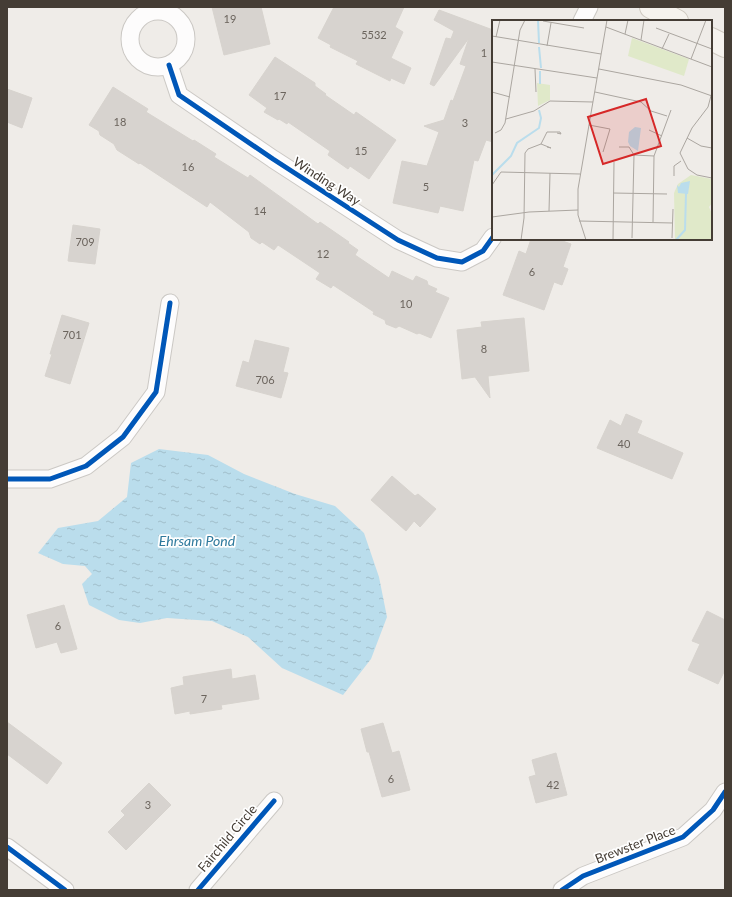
<svg xmlns="http://www.w3.org/2000/svg" width="732" height="897" viewBox="0 0 732 897" font-family="Lato,sans-serif">
  <defs>
    <pattern id="water-ripples" width="26" height="14" patternUnits="userSpaceOnUse"><rect width="26" height="14" fill="#baddec"/><path d="M2 4q2-2 4 0t4 0M15 11q2-2 4 0t4 0" fill="none" stroke="#a1bfcb"/></pattern>
  </defs>
  <rect width="100%" height="100%" fill="#efece8"/>
  <polygon fill="url(#water-ripples)" points="159,449 208,455 244,474 295,494 335,506 364,533 379,577 387,617 371,659 343,695 282,668 248,637 212,621 167,618 140,623 119,620 89,605 82,584 92,574 85,566 63,564 38,553 58,528 98,521 127,497 131,463"/>
  <g fill="#d7d3cf" stroke="#d7d3ce">
    <polygon points="212,7 261,7 270,44 224,55"/>
    <polygon points="334,7 404,7 395,27 403,32 391,58 411,68 404,84 391,78 390,81 356,64 358,61 330,47 331,45 318,38"/>
    <polygon points="439,10 493,30 493,142 486,140 478,161 474,160 463,211 440,206 438,213 393,203 402,161 427,166 439,132 424,126 444,120 451,100 453,101 466,66 460,64 469,38 434,86 430,84 446,38 451,39 454,31 434,20"/>
    <polygon points="275,57 315,83 315,86 326,94 325,95 354,115 356,112 396,140 369,179 350,166 348,169 328,155 330,151 304,133 288,122 287,124 279,119 278,120 264,112 267,108 249,95"/>
    <polygon points="113,87 148,109 146,112 193,141 194,140 216,154 214,157 248,178 250,175 318,224 320,222 349,242 348,243 358,250 355,255 389,278 392,271 413,281 416,276 427,281 428,285 437,289 435,292 449,298 431,338 419,333 417,334 399,326 396,328 386,324 385,320 373,314 374,312 333,285 331,288 316,279 320,273 278,245 274,250 262,242 260,244 251,238 249,232 210,202 207,207 140,163 139,164 117,150 114,144 100,135 99,131 89,125"/>
    <polygon points="7,89 32,98 22,128 7,122"/>
    <polygon points="73,225 100,229 95,264 68,261"/>
    <polygon points="531,239 557,239 571,244 563,267 568,269 562,285 554,282 544,310 503,295 519,251 526,254"/>
    <polygon points="62,315 89,323 70,384 45,376 52,354 50,354"/>
    <polygon points="524,318 529,371 488,376 490,398 475,377 462,379 457,330 482,327 481,322"/>
    <polygon points="255,340 289,348 283,372 288,373 281,398 236,386 243,361 249,363"/>
    <polygon points="626,414 642,421 637,433 683,453 672,479 597,448 610,420 621,426"/>
    <polygon points="392,476 415,496 418,494 436,509 420,527 414,521 406,531 371,500"/>
    <polygon points="64,605 77,649 61,653 57,642 36,648 27,615"/>
    <polygon points="707,611 725,620 725,670 718,684 688,670 700,644 692,641"/>
    <polygon points="231,669 232,679 255,675 259,699 221,705 222,709 190,714 190,711 175,714 171,688 184,685 183,677"/>
    <polygon points="7,722 62,763 47,784 7,754"/>
    <polygon points="383,723 392,753 399,751 410,790 382,797 369,752 367,752 361,729"/>
    <polygon points="556,753 567,795 536,803 529,777 536,775 532,760"/>
    <polygon points="149,783 171,805 126,850 108,832 125,815 121,811"/>
  </g>
  <g fill="none" stroke-linecap="round" stroke-linejoin="round">
    <g stroke="#cbc8c4" stroke-width="11">
      <polyline id="service" points="163,11 165,7"/>
    </g>
    <g stroke="#cbc8c4" stroke-width="19">
      <g id="minor">
        <circle cx="158" cy="39" r="28"/>
        <polyline points="582,21 589,7"/>
        <polyline points="169,65 179,95 273,159 398,240 437,258 462,262 483,251 493,237"/>
        <polyline points="7,479 50,479 86,466 123,437 156,392 170,303"/>
        <polyline points="7,847 65,890"/>
        <polyline points="198,890 274,801"/>
        <polyline points="562,890 583,876 683,837 713,810 725,792"/>
      </g>
    </g>
    <g stroke="#d0cac1" stroke-width="24">
      <g id="secondary">
        <polyline points="651,7 677,21"/>
        <polyline points="711,39 725,46"/>
      </g>
    </g>
    <use href="#service" stroke="#fdfcfc" stroke-width="9"/>
    <use href="#minor" stroke="#fdfcfc" stroke-width="17"/>
    <use href="#secondary" stroke="#f6f3ee" stroke-width="22"/>
    <g stroke="#fff" stroke-width="8">
      <g id="cycleway">
        <polyline points="169,65 179,95 273,159 398,240 437,258 462,262 483,251 493,237"/>
        <polyline points="7,479 50,479 86,466 123,437 156,392 170,303"/>
        <polyline points="7,847 65,890"/>
        <polyline points="198,890 274,801"/>
        <polyline points="562,890 583,876 683,837 713,810 725,792"/>
      </g>
    </g>
    <use href="#cycleway" stroke="#0057b8" stroke-width="5"/>
  </g>
  <g text-anchor="middle" dominant-baseline="central" stroke-width="3.5" stroke-linejoin="round" paint-order="stroke">
    <g font-size="11" fill="#6b645d">
      <text x="230" y="18">19</text>
      <text x="374" y="34">5532</text>
      <text x="484" y="52">1</text>
      <text x="280" y="95">17</text>
      <text x="120" y="121">18</text>
      <text x="465" y="122">3</text>
      <text x="361" y="150">15</text>
      <text x="188" y="166">16</text>
      <text x="426" y="186">5</text>
      <text x="260" y="210">14</text>
      <text x="85" y="241">709</text>
      <text x="323" y="253">12</text>
      <text x="532" y="271">6</text>
      <text x="406" y="303">10</text>
      <text x="72" y="334">701</text>
      <text x="484" y="348">8</text>
      <text x="265" y="379">706</text>
      <text x="624" y="443">40</text>
      <text x="58" y="625">6</text>
      <text x="204" y="698">7</text>
      <text x="391" y="778">6</text>
      <text x="553" y="784">42</text>
      <text x="148" y="804">3</text>
    </g>
    <g font-size="13" fill="#453d35" stroke="#fff">
      <text transform="translate(327 181) rotate(33)">Winding Way</text>
      <text transform="translate(227 838) rotate(-50)">Fairchild Circle</text>
      <text transform="translate(635 844) rotate(-21)">Brewster Place</text>
    </g>
    <g font-size="14" font-style="italic" fill="#2f7a9d" stroke="#fff">
      <text x="197" y="540">Ehrsam Pond</text>
    </g>
  </g>
  <g transform="translate(492 20)">
    <rect width="220" height="220" fill="#efece8"/>
    <path d="M45,63L58,65V80L46,86ZM199,155L220,159V183L217,187L220,194V220H183L182,173L186,164Z" fill="#e0e9c9"/>
    <path d="M140,18L197,39L192,56L136,36Z" fill="#e0e9c9"/>
    <path d="M143,107L149,108L146,131L138,126L136,122L137,112ZM198,161L196,174L186,173L185,165L187,167L189,163Z" fill="#baddec"/>
    <path fill="none" stroke="#baddec" stroke-width="2" d="M46,0L47,23M47,27L49,48M48,51V64M0,155L19,136L25,123L47,108L49,98L47,90M184,220L193,210L194,173"/>
    <path fill="none" stroke="#aba6a0" stroke-width="1" d="M51,1L92,8M114,7L220,47M164,8L220,29M133,14L136,0M0,16L109,34M4,17L8,0M149,20L152,0M55,26L59,3M170,29L177,14M199,39L214,0M0,42L105,58M43,49L44,72M107,49L189,65L220,76M0,72L18,77M103,72L149,82L159,91L175,96M220,72L216,87L200,108L188,133L196,149L205,155L220,158M14,99L42,91L58,81L101,82M97,105L118,109L111,132M157,110L170,116M3,113L9,110L13,103L28,10L33,0M195,118L209,126L220,128M49,124L55,112H68L69,114L65,113M49,124L59,128L55,127M127,127H137L142,135L140,218M142,135L162,136M182,156V146L189,141M0,165L9,152L88,154M121,173L175,174M57,191L58,153M0,197L37,192L86,190M87,201L181,203M161,202L162,136L179,90M180,218L181,189M29,220L32,198L33,133L36,129L49,124M94,220L86,195V169L115,0M121,220L122,142"/>
    <path fill="#d62828" fill-opacity="0.15" stroke="#d62828" stroke-width="2" d="M154,79L169,126L111,144L96,97Z"/>
    <rect width="220" height="220" fill="none" stroke="#453d35" stroke-width="2"/>
  </g>
  <rect width="732" height="897" fill="none" stroke="#453d35" stroke-width="16"/>
</svg>
